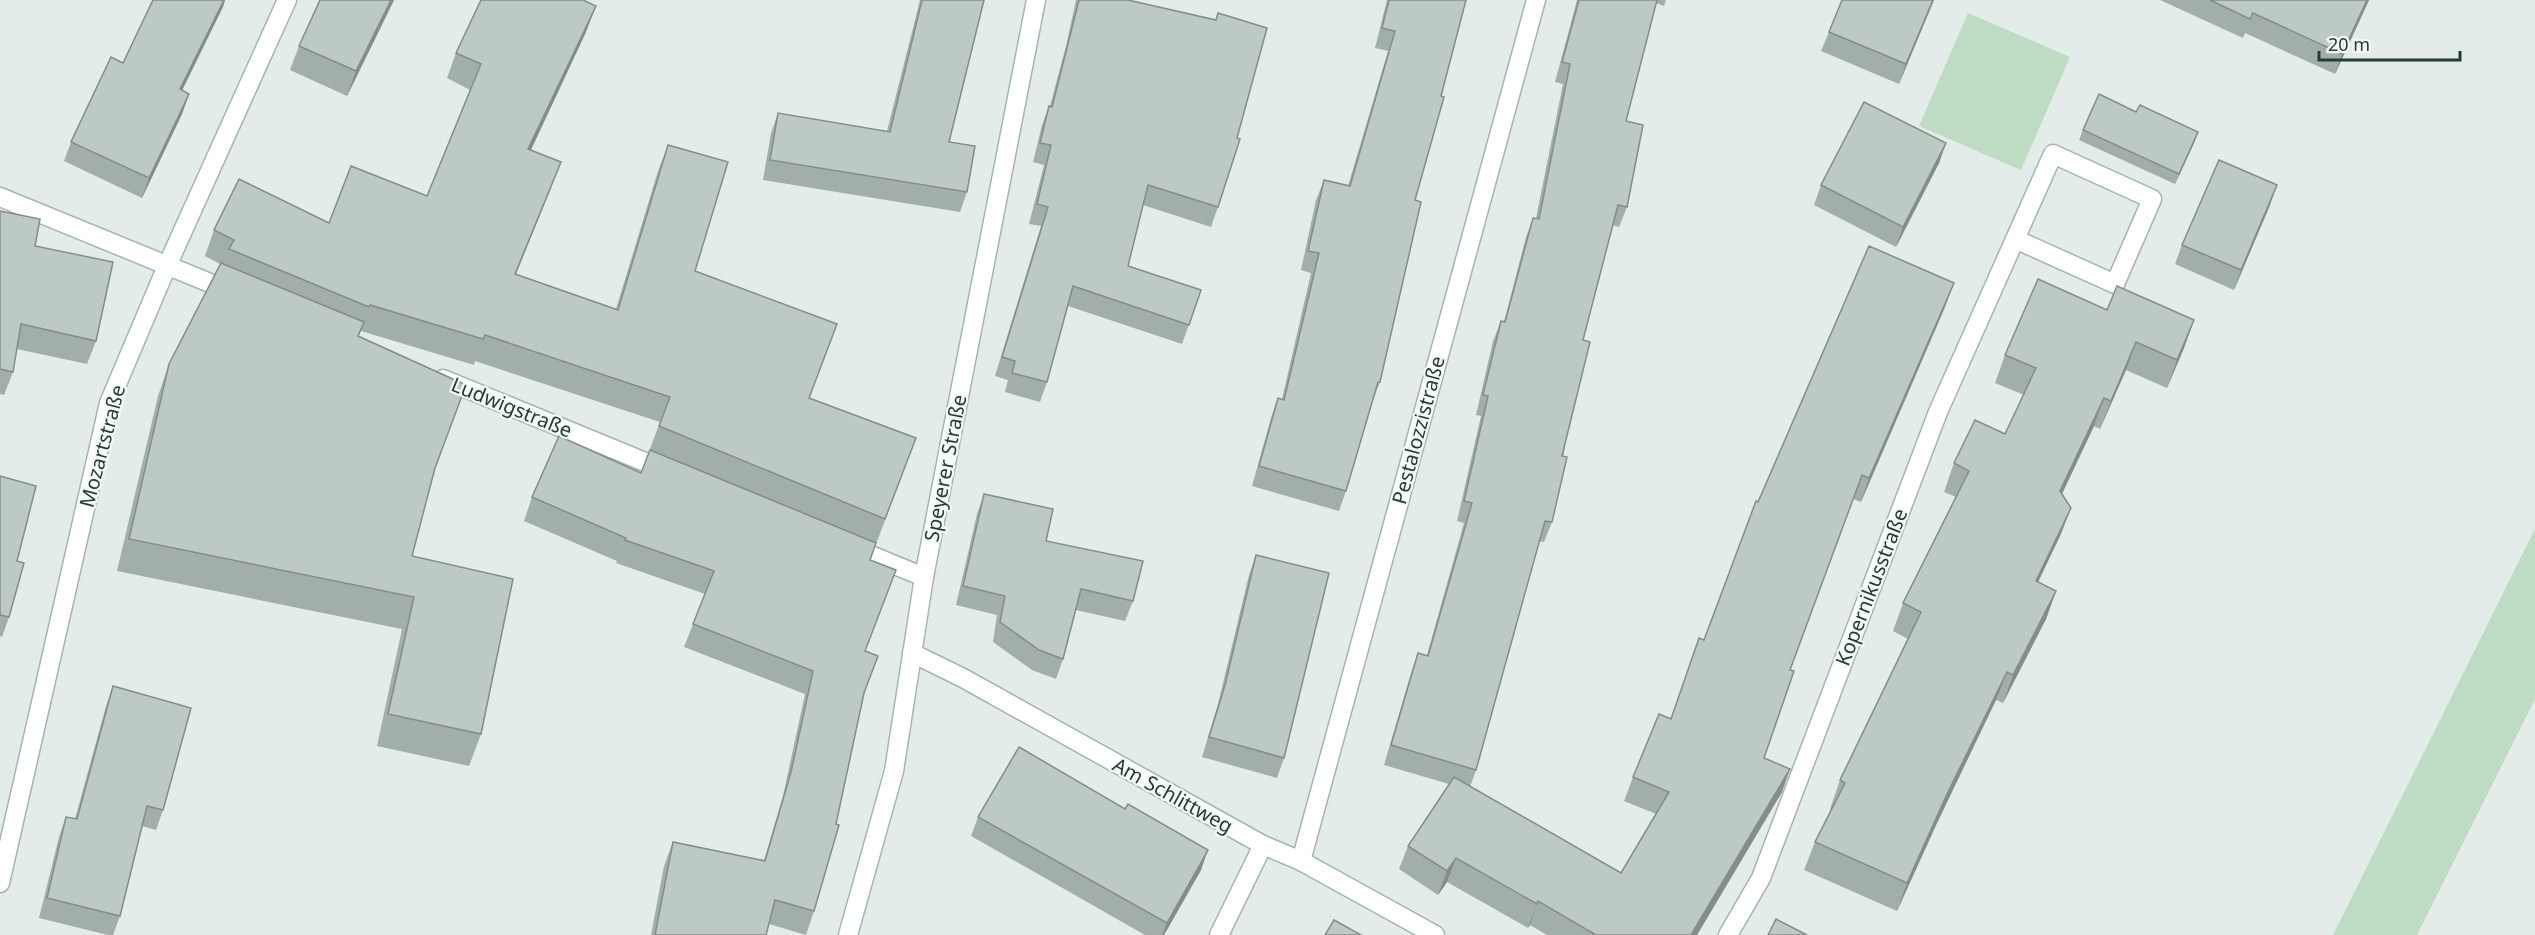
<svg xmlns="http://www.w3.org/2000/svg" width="2535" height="935" viewBox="0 0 2535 935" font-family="'Noto Sans',sans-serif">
  <rect width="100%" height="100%" fill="#e3ece8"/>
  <g fill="#bedcc4">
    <polygon points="1968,13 2070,57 2021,170 1919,126"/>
    <polygon points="2535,529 2535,699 2417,935 2333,935"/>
  </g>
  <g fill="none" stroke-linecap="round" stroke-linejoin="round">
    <g stroke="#a6b4ae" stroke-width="21">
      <g id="minor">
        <polyline points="0,197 232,292"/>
        <polyline points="443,379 667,471"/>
        <polyline points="851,547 924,577"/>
        <polyline points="912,653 963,678 1263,845 1301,861 1435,935"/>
        <polyline points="1301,861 1536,0"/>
        <polyline points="0,883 109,403 167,266 287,0"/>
        <polyline points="1219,935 1263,845"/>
        <polyline points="1728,935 1761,878 1938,412 2053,154 2152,199 2115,284 2015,239"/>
      </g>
    </g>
    <g stroke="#a2b8af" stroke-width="21">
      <polyline id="secondary" points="848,935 894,771 924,577 1036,0"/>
    </g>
    <use href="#minor" stroke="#fff" stroke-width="18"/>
    <use href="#secondary" stroke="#fff" stroke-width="18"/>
  </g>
  <g fill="#a2aea8">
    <polygon points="153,0 225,0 182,90 189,94 182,114 142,198 64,161 71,142 123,63"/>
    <polygon points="394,0 347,96 290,70 299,46"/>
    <polygon points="920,0 984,0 949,142 967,192 960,212 763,180 771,133 778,113 887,131"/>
    <polygon points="1076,0 1128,0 1216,20 1218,13 1218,207 1211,227 1143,205 1128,266 1201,290 1182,344 1068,306 1047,382 1040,402 1005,392 1008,380 995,376 1041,226 1029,224 1044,165 1033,162 1042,125 1049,106 1050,106 1066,46"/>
    <polygon points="1387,0 1466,0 1415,200 1380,382 1372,402 1346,491 1339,511 1252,486 1271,418 1278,398 1282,399 1311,273 1301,270 1316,200 1324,180 1348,186 1388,51 1375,48"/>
    <polygon points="1577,0 1666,0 1664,6 1656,3 1626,121 1627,207 1619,227 1612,225 1583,340 1552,522 1544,542 1539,541 1476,770 1470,787 1621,873 1656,814 1624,801 1633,777 1671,719 1699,638 1704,640 1758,502 1945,307 1861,502 1853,499 1790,670 1764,758 1782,792 1697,935 1547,935 1530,925 1528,928 1447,882 1438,895 1399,869 1408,846 1449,784 1384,765 1411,673 1418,653 1427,655 1464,523 1457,521 1481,416 1476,415 1493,341 1501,321 1504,322 1526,237 1533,218 1536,218 1563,84 1555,82"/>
    <polygon points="1934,0 1899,84 1821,51 1829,32"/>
    <polygon points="2160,0 2369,0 2335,74 2245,33 2243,38"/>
    <polygon points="586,32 531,150 551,188 516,274 616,309 658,171 668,145 695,271 809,398 916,438 870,560 863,696 814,911 806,935 769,924 766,935 651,935 664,866 673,842 764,860 783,796 805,694 684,647 705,594 616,563 617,561 524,521 532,497 641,473 660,422 475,361 474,365 361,331 358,337 434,472 412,556 481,734 469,766 377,746 402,629 117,571 158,396 169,364 220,264 205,256 214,230 329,223 427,196 470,90 447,78 456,53"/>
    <polygon points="2083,130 2194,143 2175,184 2079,140"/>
    <polygon points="1946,143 1939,163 1896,247 1814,205 1821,185"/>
    <polygon points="2270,205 2234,290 2175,264 2182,245"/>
    <polygon points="0,211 35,246 96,341 87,364 17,349 13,372 4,395 0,394"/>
    <polygon points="2107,310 2194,320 2184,348 2167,388 2126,370 2100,429 2094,426 2062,494 2071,508 2060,536 2038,582 2056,591 2046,619 2003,703 1996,700 1937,823 1897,911 1804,870 1815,842 1831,809 1830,809 1840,780 1908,639 1893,631 1903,603 1956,497 1944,492 1954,463 2005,434 2024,395 1995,383 2005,355"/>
    <polygon points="0,476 17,561 9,617 2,637 0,636"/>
    <polygon points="984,494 1046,541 1133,601 1125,621 1076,610 1063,659 1056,679 1032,670 993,642 997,615 956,605 977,514"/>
    <polygon points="1256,555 1284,758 1277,778 1202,757 1218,704 1249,575"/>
    <polygon points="113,686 163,810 156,830 142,826 120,916 113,935 108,935 39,918 59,837 66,817 75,819 106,706"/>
    <polygon points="978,817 1201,870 1164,935 1145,935 971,836"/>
  </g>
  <g fill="#848d88">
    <polygon points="224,0 225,0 223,7 173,109 180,89"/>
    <polygon points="391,0 394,0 347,96 356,71"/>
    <polygon points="1933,0 1934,0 1899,84 1906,64"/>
    <polygon points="2367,0 2369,0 2335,74 2342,54"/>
    <polygon points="596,6 586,32 519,175 528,149"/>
    <polygon points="189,94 182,114 142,198 149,178"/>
    <polygon points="2198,132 2194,143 2175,184 2179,174"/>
    <polygon points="1946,143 1939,163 1896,247 1903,227"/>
    <polygon points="561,162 551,188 505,300 515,274"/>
    <polygon points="2277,185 2270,205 2234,290 2241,270"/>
    <polygon points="1954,283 1945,307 1861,502 1869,478"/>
    <polygon points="2194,320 2184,348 2167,388 2177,360"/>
    <polygon points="2136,342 2126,370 2100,429 2111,401"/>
    <polygon points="2104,398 2094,426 2050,519 2060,491"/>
    <polygon points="2071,508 2060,536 2025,609 2036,581"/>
    <polygon points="2056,591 2046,619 2003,703 2013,675"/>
    <polygon points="2007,672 1996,700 1937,823 1897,911 1907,883 1947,794"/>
    <polygon points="1790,769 1782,792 1697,935 1691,935"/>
    <polygon points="1208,850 1201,870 1164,935 1162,935 1167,923"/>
    <polygon points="1456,858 1447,882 1438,895 1447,871"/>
    <polygon points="1538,901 1530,925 1528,928 1537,904"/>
  </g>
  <g fill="#bccac3" stroke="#848d88" stroke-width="1.5">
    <polygon points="153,0 224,0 180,89 189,94 149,178 71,142 111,57 123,63"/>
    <polygon points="320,0 391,0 356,71 299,46"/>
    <polygon points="481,0 583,0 596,6 528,149 561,162 515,274 618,310 668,145 728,162 695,271 837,324 809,398 916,438 885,519 659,426 670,397 485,335 483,339 370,305 369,307 229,249 234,240 214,230 239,179 329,223 351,166 427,196 481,64 456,53"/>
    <polygon points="922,0 984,0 949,142 975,146 967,192 770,160 778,113 890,132"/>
    <polygon points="1079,0 1128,0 1216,20 1218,13 1267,28 1237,138 1240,139 1218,207 1148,185 1128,266 1201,290 1189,325 1073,286 1047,382 1012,373 1015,361 1002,357 1048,207 1037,204 1051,145 1040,143 1049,106 1052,107"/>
    <polygon points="1389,0 1466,0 1441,96 1444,97 1415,200 1421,202 1380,382 1378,382 1346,491 1259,466 1278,398 1284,400 1319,253 1308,251 1324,180 1350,186 1395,31 1382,28"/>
    <polygon points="1579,0 1657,0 1626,121 1643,125 1627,207 1618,205 1583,340 1590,342 1562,456 1567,457 1552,522 1545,521 1476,770 1391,745 1418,653 1428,656 1472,503 1464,501 1488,396 1483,395 1501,321 1505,322 1533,218 1539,219 1570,64 1562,62"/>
    <polygon points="1842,0 1933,0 1906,64 1829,32"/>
    <polygon points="2210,0 2367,0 2342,54 2253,13 2250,19"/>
    <polygon points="2099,94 2136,112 2140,105 2198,132 2179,174 2083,130"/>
    <polygon points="1864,102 1946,143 1903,227 1821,185"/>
    <polygon points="2219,160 2277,185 2241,270 2182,245"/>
    <polygon points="0,211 40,219 35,246 113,262 96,341 21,324 13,372 0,369"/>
    <polygon points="1869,246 1954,283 1869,478 1862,475 1790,670 1794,671 1764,758 1790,769 1691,935 1596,935 1538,901 1537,904 1456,858 1447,871 1408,846 1454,777 1621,873 1669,792 1633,777 1659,714 1671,719 1699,638 1704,640 1756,501 1758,502"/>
    <polygon points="221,263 364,322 358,336 466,385 435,468 412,556 513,579 481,734 388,714 414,597 129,539 169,364"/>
    <polygon points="2038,279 2107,310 2117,286 2194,320 2177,360 2136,342 2111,401 2104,398 2060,491 2071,508 2036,581 2056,591 2013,675 2007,672 1947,794 1907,883 1815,842 1845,783 1840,780 1921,612 1903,603 1969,471 1954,463 1975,420 2005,434 2036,368 2005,355"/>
    <polygon points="559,436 641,473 650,450 876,543 870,560 896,570 865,651 878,656 864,693 836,824 839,825 814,911 775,900 766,935 655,935 673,842 765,861 791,772 813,671 693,624 714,571 625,540 626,538 532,497"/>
    <polygon points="0,476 36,486 17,561 24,563 9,617 0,615"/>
    <polygon points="984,494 1053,509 1046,541 1143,561 1133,601 1081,589 1063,659 1039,650 1000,622 1005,596 963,586"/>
    <polygon points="1256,555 1329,573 1284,758 1209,737 1225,685"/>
    <polygon points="113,686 191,708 163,810 147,806 120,916 47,898 66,817 77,819"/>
    <polygon points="1019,747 1125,809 1128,804 1208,850 1167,923 978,817"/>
    <polygon points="1776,919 1807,935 1768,935"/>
    <polygon points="1334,920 1361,935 1325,935"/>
  </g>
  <g text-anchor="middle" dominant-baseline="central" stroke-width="4.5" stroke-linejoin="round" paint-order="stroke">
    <g font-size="20" fill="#243d34" stroke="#f4f9f6">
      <text transform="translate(512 407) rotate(22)">Ludwigstraße</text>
      <text transform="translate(1418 430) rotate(-75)">Pestalozzistraße</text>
      <text transform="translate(102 446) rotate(-75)">Mozartstraße</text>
      <text transform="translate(945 468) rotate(-79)">Speyerer Straße</text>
      <text transform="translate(1871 587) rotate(-69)">Kopernikusstraße</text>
      <text transform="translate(1173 795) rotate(29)">Am Schlittweg</text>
    </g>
  </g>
  <path d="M2319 51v9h141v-9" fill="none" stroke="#243d34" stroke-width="3"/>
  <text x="2328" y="51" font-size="18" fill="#243d34" stroke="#f4f9f6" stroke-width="4.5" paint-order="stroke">20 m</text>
</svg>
